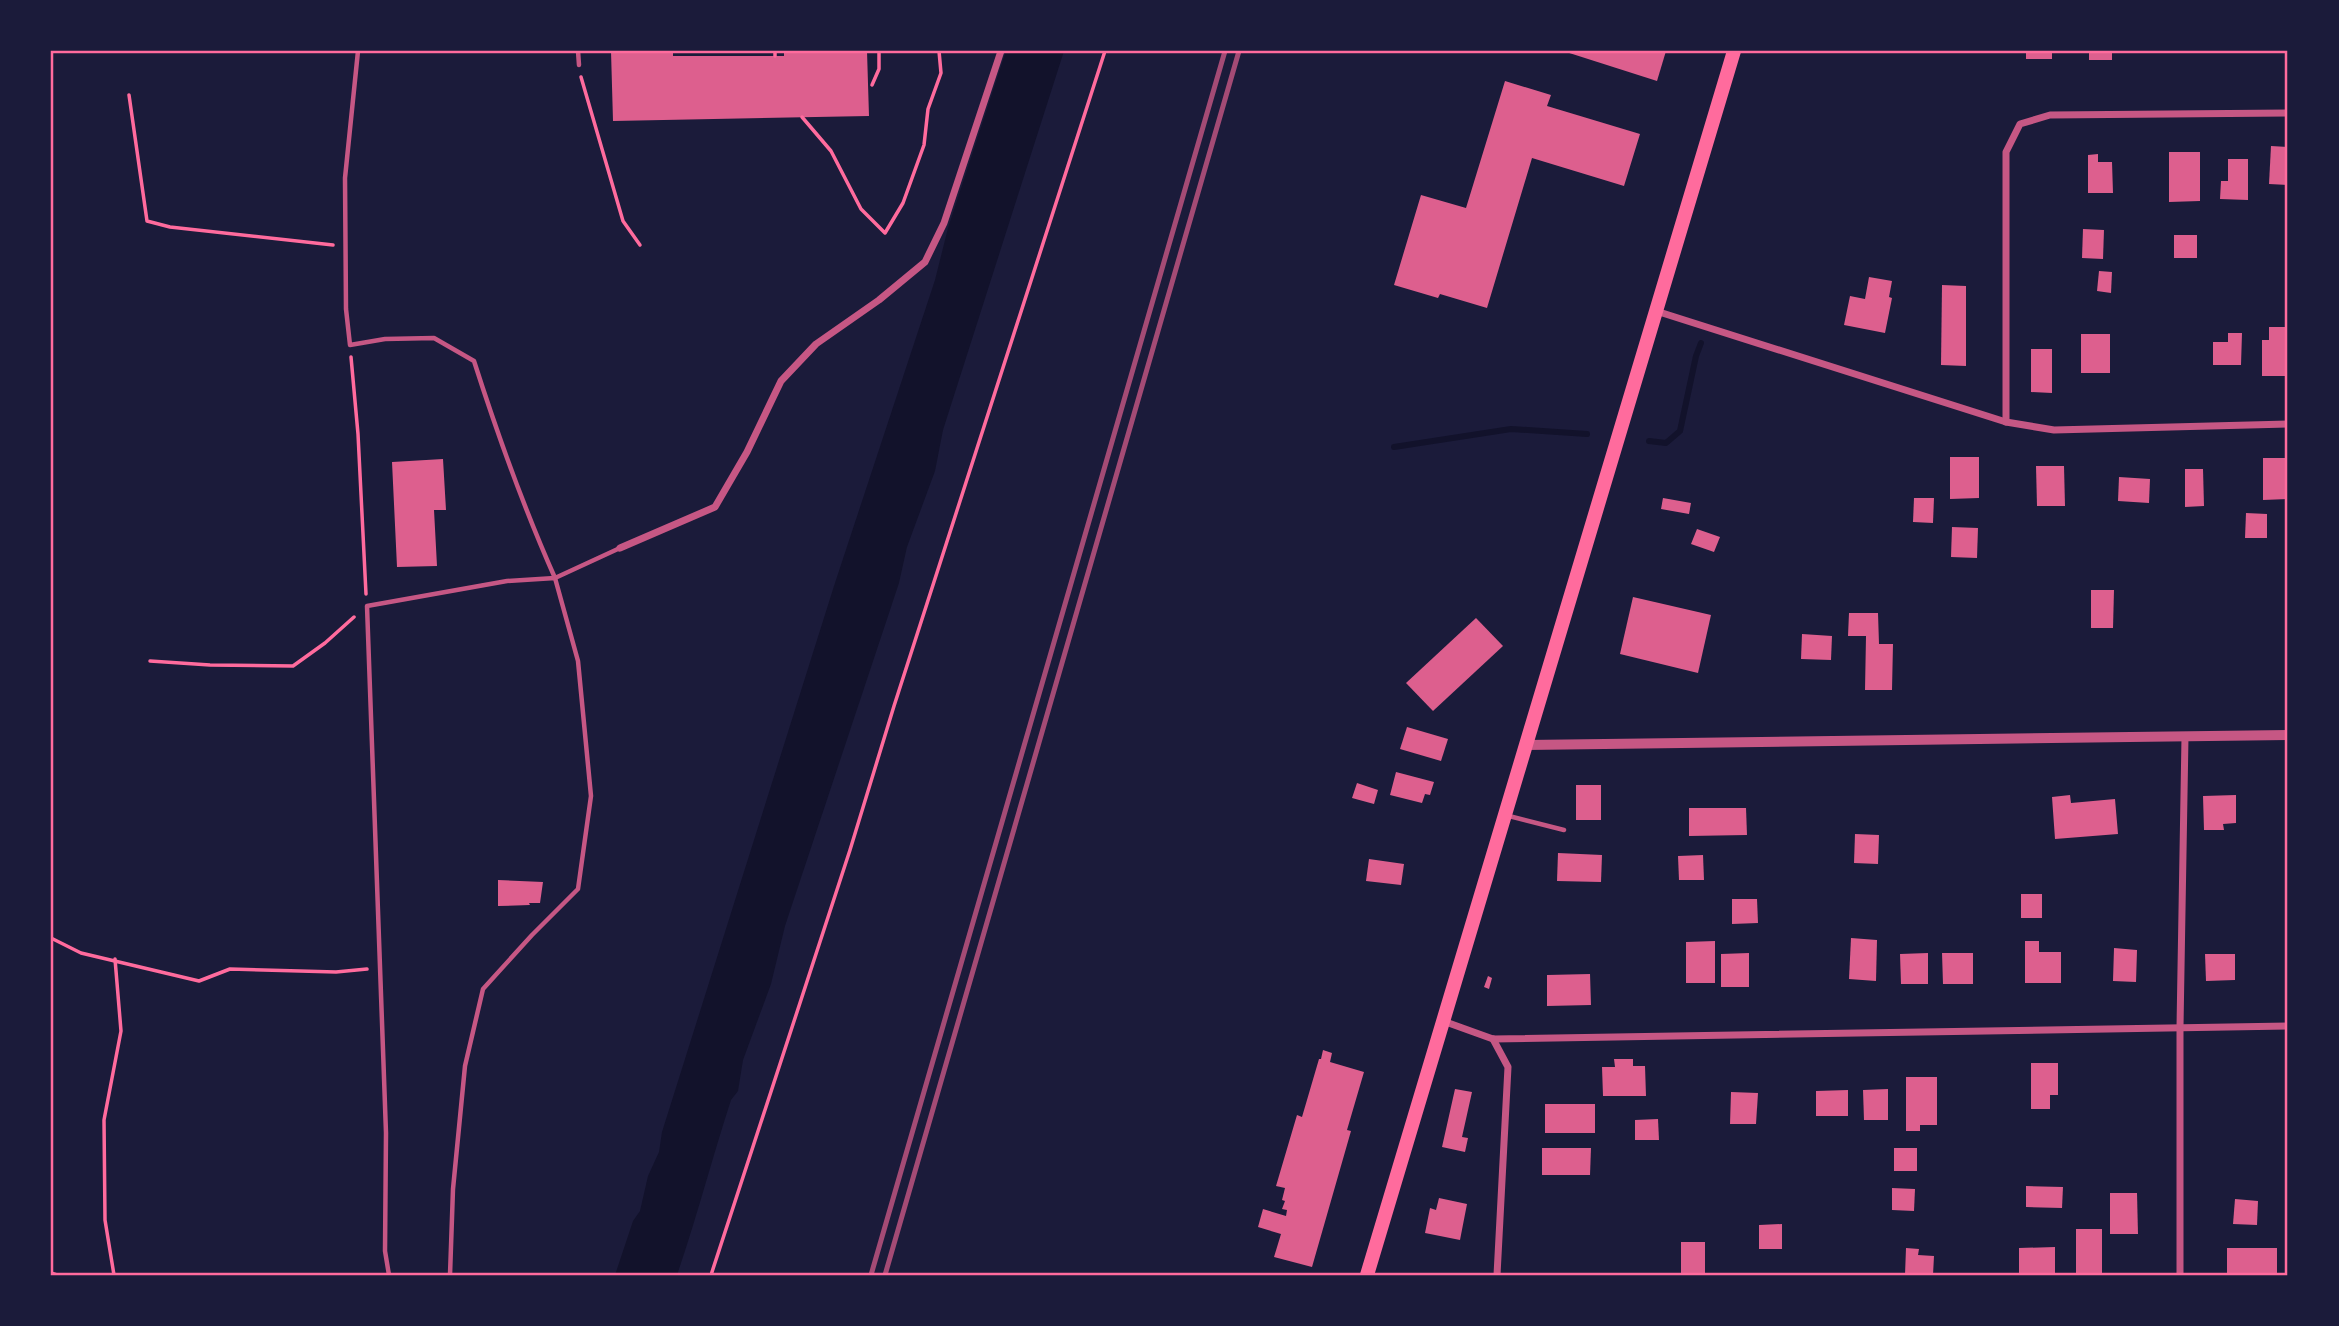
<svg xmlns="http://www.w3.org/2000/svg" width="2339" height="1326" viewBox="0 0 2339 1326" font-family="'Nunito Sans',sans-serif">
  <rect width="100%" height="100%" fill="#1b1b3a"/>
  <path fill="#12122b" d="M1006,51H1064L943,430L935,471L907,547L899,583L785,926L771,984L743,1060L738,1091L731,1100C712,1158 697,1217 677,1275H615L633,1221L640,1211L648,1176L659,1152L662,1132L834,586L935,280L948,228Z"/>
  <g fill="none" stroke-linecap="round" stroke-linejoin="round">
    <g stroke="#12122b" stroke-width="6">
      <polyline points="1649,441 1666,443 1680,431 1696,356 1701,343"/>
      <polyline points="1394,447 1511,429 1587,434"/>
    </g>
  </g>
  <g fill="#dd5f8e">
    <polygon points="611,51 673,51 673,56 784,56 784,51 867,51 869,116 613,121"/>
    <polygon points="1563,51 1666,51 1657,81"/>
    <rect x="2026" y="51" width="26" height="8"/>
    <rect x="2089" y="51" width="23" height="9"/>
    <polygon points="1505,81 1551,95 1547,106 1640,134 1624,186 1532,158 1487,308 1440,294 1438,298 1394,285 1421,195 1466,208"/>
    <polygon points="2271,146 2288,147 2288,185 2269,184"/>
    <polygon points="2169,152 2200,152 2200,201 2169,202"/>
    <polygon points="2098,154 2098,162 2112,162 2113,193 2088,193 2088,155"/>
    <polygon points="2228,159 2248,159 2248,200 2220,199 2221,181 2228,181"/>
    <polygon points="2083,229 2104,230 2103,259 2082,258"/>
    <rect x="2174" y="235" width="23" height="23"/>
    <polygon points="2099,271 2112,272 2111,293 2097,291"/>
    <polygon points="1869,277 1892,281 1889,297 1892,298 1885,333 1844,325 1850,296 1865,299"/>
    <polygon points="1942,285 1966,286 1966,366 1941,365"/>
    <polygon points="2269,327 2288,327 2288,376 2262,376 2262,340 2269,340"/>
    <polygon points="2228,333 2242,333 2241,365 2213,365 2213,342 2228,342"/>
    <rect x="2081" y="334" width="29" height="39"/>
    <polygon points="2031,349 2052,349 2052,393 2031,392"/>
    <polygon points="1950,457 1979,457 1979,498 1950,499"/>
    <polygon points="2263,458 2288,458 2288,499 2263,500"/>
    <polygon points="443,459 446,510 434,510 437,566 397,567 392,462"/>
    <polygon points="2036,466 2064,466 2065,506 2037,506"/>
    <polygon points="2185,469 2203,469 2204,506 2185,507"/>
    <polygon points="2119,477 2150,479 2149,503 2118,501"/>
    <polygon points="1663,498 1691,503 1689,514 1661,509"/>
    <polygon points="1914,498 1934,498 1933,523 1913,522"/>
    <polygon points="2246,513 2267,514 2267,538 2245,538"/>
    <polygon points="1952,527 1978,528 1977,558 1951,557"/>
    <polygon points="1697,529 1720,537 1714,552 1691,544"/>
    <polygon points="2091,590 2114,590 2113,628 2091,628"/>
    <polygon points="1633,597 1711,615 1698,673 1620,654"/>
    <polygon points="1849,613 1878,613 1879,644 1893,644 1892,690 1865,690 1866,636 1848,636"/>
    <polygon points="1476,618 1503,646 1433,711 1406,683"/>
    <polygon points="1802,634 1832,636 1831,660 1801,659"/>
    <polygon points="1407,727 1448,739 1441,761 1400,749"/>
    <polygon points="1396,772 1434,782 1430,795 1425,794 1422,803 1390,795"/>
    <polygon points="1357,783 1378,790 1374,804 1352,798"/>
    <rect x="1576" y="785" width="25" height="35"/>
    <polygon points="2070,795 2071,803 2115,799 2118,834 2055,839 2052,797"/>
    <polygon points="2236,795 2236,823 2223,824 2224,830 2204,830 2203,796"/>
    <polygon points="1689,808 1746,808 1747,835 1689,836"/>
    <polygon points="1855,834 1879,835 1878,864 1854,863"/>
    <polygon points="1558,853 1602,855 1601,882 1557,881"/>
    <polygon points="1703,855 1704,880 1679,880 1678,856"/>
    <polygon points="1369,859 1404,864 1401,885 1366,881"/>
    <polygon points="498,880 543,882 540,903 529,903 530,905 498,906"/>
    <rect x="2021" y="894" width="21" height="24"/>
    <polygon points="1732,899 1757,899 1758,923 1732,924"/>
    <polygon points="1851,938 1877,940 1876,981 1849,979"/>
    <polygon points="1715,941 1715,983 1686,983 1686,942"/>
    <polygon points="2025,941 2039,941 2039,952 2061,952 2061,983 2025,983"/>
    <polygon points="2114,948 2137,950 2136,982 2113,981"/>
    <polygon points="1749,953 1749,987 1721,987 1721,954"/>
    <polygon points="1928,953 1928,984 1901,984 1900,954"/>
    <polygon points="1942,953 1973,953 1973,984 1943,984"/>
    <polygon points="2205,954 2235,954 2235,980 2206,981"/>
    <polygon points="1590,974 1591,1005 1547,1006 1547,975"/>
    <polygon points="1488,976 1492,978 1489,989 1484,987"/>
    <polygon points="1323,1050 1332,1053 1330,1062 1364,1072 1347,1130 1351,1131 1312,1267 1274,1257 1281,1234 1258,1227 1263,1209 1286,1216 1287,1210 1282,1209 1285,1201 1282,1200 1285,1188 1276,1186 1297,1115 1302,1117 1319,1059 1321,1059"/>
    <polygon points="1614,1059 1633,1059 1633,1066 1645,1066 1646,1096 1603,1096 1602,1067 1615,1067"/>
    <polygon points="2031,1063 2058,1063 2058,1095 2050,1095 2050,1109 2031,1109"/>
    <polygon points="1906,1077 1937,1077 1937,1125 1920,1125 1920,1131 1906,1131"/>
    <polygon points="1455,1089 1472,1092 1462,1137 1468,1138 1465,1152 1442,1147"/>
    <polygon points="1888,1089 1888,1120 1864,1120 1863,1090"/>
    <polygon points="1848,1090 1848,1116 1816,1116 1816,1091"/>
    <polygon points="1731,1092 1758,1093 1756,1124 1730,1124"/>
    <rect x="1545" y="1104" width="50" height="29"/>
    <polygon points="1658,1119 1659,1140 1635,1140 1635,1120"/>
    <polygon points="1542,1148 1591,1148 1590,1175 1542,1175"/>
    <rect x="1894" y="1148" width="23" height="23"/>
    <polygon points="2026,1186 2063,1187 2062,1208 2026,1207"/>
    <polygon points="1892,1188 1915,1189 1914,1211 1892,1210"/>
    <polygon points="2110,1193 2137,1193 2138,1234 2110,1234"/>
    <polygon points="1439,1198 1467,1204 1460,1240 1425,1233 1430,1208 1436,1210"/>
    <polygon points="2235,1199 2258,1201 2257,1225 2233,1224"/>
    <polygon points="1782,1224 1782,1249 1759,1249 1759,1225"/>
    <rect x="2076" y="1229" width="26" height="46"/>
    <rect x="1681" y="1242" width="24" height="33"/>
    <polygon points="2055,1247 2055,1275 2019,1275 2019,1248"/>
    <polygon points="1906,1248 1919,1249 1918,1255 1934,1256 1933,1275 1905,1275"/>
    <rect x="2227" y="1248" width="50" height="27"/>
  </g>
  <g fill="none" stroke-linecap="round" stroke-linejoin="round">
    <g stroke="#ff6b9d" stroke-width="3.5">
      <polyline points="706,51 732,51"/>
      <polyline points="775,51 775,56"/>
      <polyline points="581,77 623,221 640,245"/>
      <polyline points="872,85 879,69 879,51"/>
      <polyline points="129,95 147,221 170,227 333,245"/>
      <polyline points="802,117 831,151 861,209 885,233 903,203 924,145 928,109 941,73 939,51"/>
      <polyline points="351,357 358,434 366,594"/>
      <polyline points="150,661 210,665 293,666 325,643 354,617"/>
      <polyline points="51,938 81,953 199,981 230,969 336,972 367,969"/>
      <polyline points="51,1273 57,1275"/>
      <polyline points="114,1275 105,1220 104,1120 121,1031 115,959"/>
      <polyline points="711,1275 850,850 894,706 1105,51"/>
    </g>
    <g stroke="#c65784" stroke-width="4.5">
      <path d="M358,51L345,178L346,309L350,345L385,339L434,338L474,361C498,436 523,506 555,578L620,548"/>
      <polyline points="578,51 579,65"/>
      <polyline points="1509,816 1564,830"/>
      <polyline points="389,1275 385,1251 386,1133 367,606 507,581 555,578 578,661 591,796 578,889 532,935 483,989 465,1066 453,1189 450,1275"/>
    </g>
    <g stroke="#c65784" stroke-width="7">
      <polyline points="1656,311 2006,422 2054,430 2288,424"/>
      <polyline points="2006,422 2006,152 2020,124 2050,115 2288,113"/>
      <polyline points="620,548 715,507 747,452 781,381 816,344 879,300 925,262 944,223 1001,51"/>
      <polyline points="1443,1021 1493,1039 2288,1026"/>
      <polyline points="1493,1039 1508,1067 1497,1275"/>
      <polyline points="2180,1275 2180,1027 2185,737"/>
    </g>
    <polyline stroke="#c65784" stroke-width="10" points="1526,745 2288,735"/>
    <polyline stroke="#ff6b9d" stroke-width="14" points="1367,1275 1734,51"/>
    <g stroke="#a44b75" stroke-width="5">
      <polyline points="871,1275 1225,51"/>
      <polyline points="885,1275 1239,51"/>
    </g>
  </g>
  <rect width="2339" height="1326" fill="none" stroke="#1b1b3a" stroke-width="105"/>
  <rect x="52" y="52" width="2234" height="1222" fill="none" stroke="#ff6b9d" stroke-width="2.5"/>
</svg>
